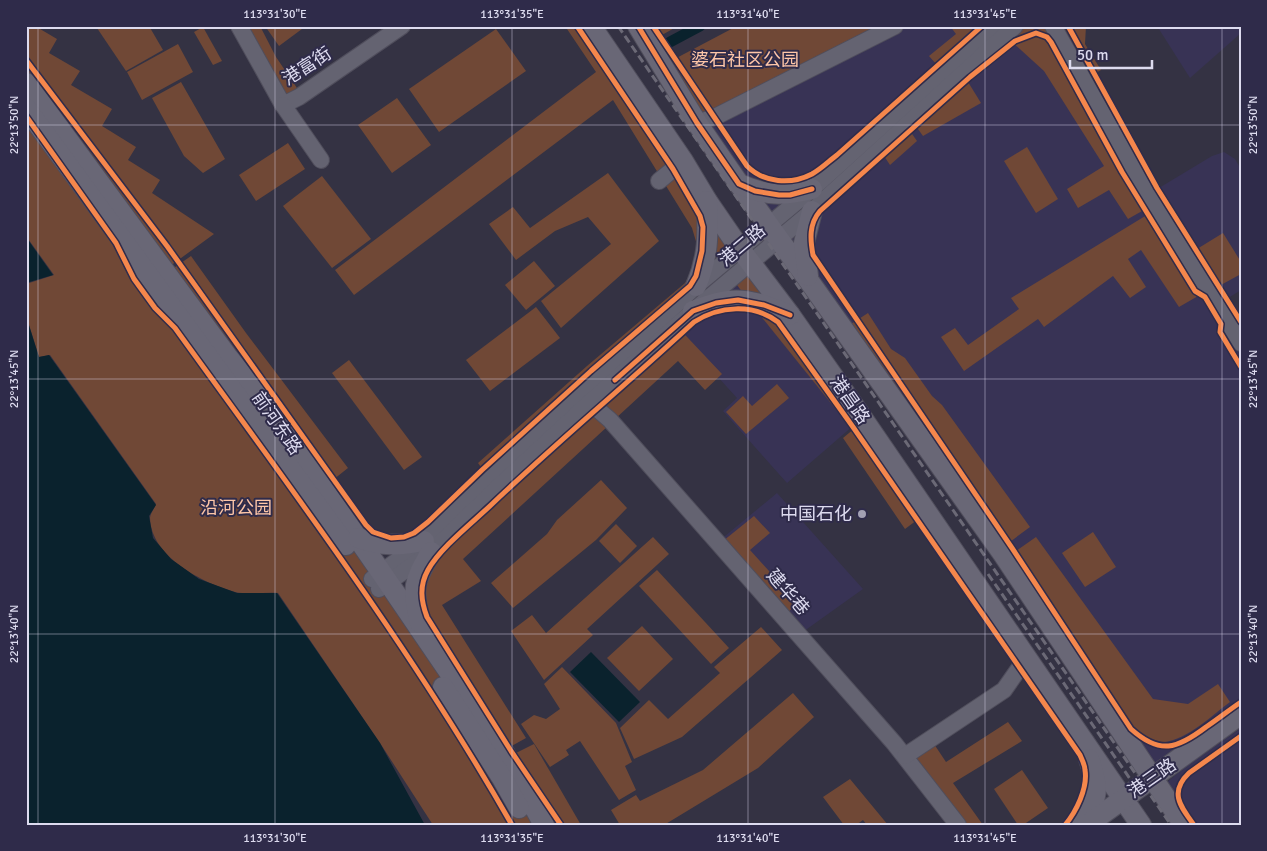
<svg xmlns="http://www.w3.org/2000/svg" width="1267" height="851" viewBox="0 0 1267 851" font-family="Signika,'Noto Sans SC',sans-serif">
  <rect width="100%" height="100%" fill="#343243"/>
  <g fill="#383355">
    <polygon points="891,26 994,26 779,224 705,119"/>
    <polygon points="1002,26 1054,26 1241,345 1241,713 1153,777 780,226"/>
    <polygon points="1157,26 1241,26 1241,33 1190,78"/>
    <polygon points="1224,152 1235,159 1241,169 1241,290 1217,305 1149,194 1212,156"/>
    <polygon points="744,256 861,419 787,483 723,411 737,398 667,321"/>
    <polygon points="777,493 863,589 800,634 719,541"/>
    <polygon points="1241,728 1241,825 1187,825 1160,788 1184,768"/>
  </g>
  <g fill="#704836">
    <polygon points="26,26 35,26 57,39 49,53 80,71 71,85 112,109 102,126 136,147 128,160 160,180 152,193 214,234 166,269 26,77"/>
    <polygon points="101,26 149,26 163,50 126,71 97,28"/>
    <polygon points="242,26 260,26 276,57 299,91 284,100"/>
    <polygon points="265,26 306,26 279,46"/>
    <polygon points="565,26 590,26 744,254 488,477 478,463 587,366 685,283 700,255 692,228 613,100 354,295 335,270 596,72"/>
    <polygon points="643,26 678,26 653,40"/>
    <polygon points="737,26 890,26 705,118 667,63"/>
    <polygon points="950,26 991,26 944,73 929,56 956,34"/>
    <polygon points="1007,26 1051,26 1151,206 1128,219 1109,190 1078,208 1067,189 1104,166 1044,71 1001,32"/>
    <polygon points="1058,26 1086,26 1085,44 1101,70 1087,78"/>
    <polygon points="203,27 222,61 213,65 194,32"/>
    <polygon points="496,29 526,71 439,132 409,89"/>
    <polygon points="178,44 193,72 142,100 127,72"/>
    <polygon points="960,69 981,103 923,136 908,115"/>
    <polygon points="181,82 225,159 203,173 184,156 152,98"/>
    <path d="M26,85L255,394L543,825H433L380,743L278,593C264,592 248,595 235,592C203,583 151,557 150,518C150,514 154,509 156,504L50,355L39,357L26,315V284L54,275L26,236Z"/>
    <polygon points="397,98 431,145 392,173 358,125"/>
    <polygon points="903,121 917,141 890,165 876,144"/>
    <polygon points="288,143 305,169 256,201 239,175"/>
    <polygon points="1027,147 1058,199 1036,213 1004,161"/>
    <polygon points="608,173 659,241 561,328 541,301 611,244 588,217 555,231 516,260 489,224 513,207 530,228"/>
    <polygon points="322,176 371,239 332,268 283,206"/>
    <polygon points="1155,210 1205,292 1179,307 1141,250 1128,259 1146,287 1130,298 1113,276 1044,327 1038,319 964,371 941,337 955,328 968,345 1019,309 1011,298"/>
    <polygon points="1223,233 1241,262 1241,274 1219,286 1197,249"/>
    <polygon points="191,256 246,333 348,468 324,487 168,272"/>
    <polygon points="534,261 555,286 526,310 505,285"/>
    <polygon points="747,262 849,403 838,412 748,300 729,274"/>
    <polygon points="536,307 560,338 490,391 466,360"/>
    <polygon points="868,313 891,349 905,358 932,396 942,405 1030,527 1003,547 851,324"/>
    <polygon points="672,321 722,374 705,390 678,361 615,419 590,394"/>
    <polygon points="349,360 422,457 404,470 332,373"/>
    <polygon points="777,384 789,398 746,434 726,412 743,396 752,406"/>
    <polygon points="581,399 608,426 463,559 481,581 442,605 526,738 506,749 400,593 411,585 396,566"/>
    <polygon points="861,423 925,514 905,529 843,438"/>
    <polygon points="601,480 627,508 596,540 513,608 491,583 547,534 557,520"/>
    <polygon points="754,516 770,533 750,550 798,603 786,614 723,541"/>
    <polygon points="616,524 637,546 620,563 599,541"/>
    <polygon points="1093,532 1116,567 1085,587 1062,553"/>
    <polygon points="653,537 669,554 587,629 593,635 544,680 511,631 532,615 546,633"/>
    <path d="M1036,537L1153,699L1188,704L1218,684L1230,702C1202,723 1174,754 1138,738L1009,556Z"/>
    <polygon points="657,570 729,648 711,664 639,586"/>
    <polygon points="642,626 673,659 639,691 607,658"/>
    <polygon points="761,627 782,650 682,737 634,759 620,728 649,700 668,719 720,673 714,667"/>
    <polygon points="562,667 616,723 632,762 625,766 636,790 619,800 580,741 566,750 569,755 550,767 521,724 534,715 546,719 560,709 544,684"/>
    <polygon points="793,693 814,717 758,768 664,825 620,825 611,810 636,795 640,801 703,770"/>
    <polygon points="1008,722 1022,741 953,783 983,825 961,825 908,757 932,741 946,762"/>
    <polygon points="534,744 581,825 550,825 510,756"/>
    <polygon points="1022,770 1048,808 1023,825 1018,825 994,789"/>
    <polygon points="850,779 888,825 867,825 863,820 856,825 844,825 823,797"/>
  </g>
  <g fill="#0a222d">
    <polygon points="26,237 53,275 26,283"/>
    <polygon points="26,316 39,357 49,355 156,505 149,516 153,538 171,559 199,579 237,593 277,593 380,743 425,825 26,825"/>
    <polygon points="591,652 640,702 619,722 570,672"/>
  </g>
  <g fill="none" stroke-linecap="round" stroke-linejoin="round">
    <polyline stroke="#0a222d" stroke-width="11" points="670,42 700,26"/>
    <g stroke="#504e5c" stroke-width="18">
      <g id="minor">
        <polyline points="239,26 283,105 299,97 402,26"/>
        <polyline points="1053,26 1141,182 1241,343"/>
        <polyline points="283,105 321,160"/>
        <polyline points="697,123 717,116 895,26"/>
        <polyline points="659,181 683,161"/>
        <polyline points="581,395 610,420 894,743 958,825"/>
        <polyline points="372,579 424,541 696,286 812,189 993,26"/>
        <polyline points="379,589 431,552 498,487 589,403 693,311 812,211 1015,26"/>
        <polyline points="905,756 1004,690 1027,657"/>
      </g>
    </g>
    <g stroke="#504e5c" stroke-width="22">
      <g id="major">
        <polyline points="591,26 683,161 707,201 740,249 790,315 863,419 1141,825"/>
        <polyline points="638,26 697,123 739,184 809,281 1003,554 1184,825"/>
        <polyline points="26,83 227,356 257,393 381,572 505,754 544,825"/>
        <polyline points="26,108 346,545"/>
        <path d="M739,184C767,196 782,196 812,189"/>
        <polyline points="808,276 804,243 812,211"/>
        <path d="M696,286C709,255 708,234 707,201"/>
        <path d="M693,311C704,307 716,302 728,301C749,298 770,307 790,315"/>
        <path d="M358,538C382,546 398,546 424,541"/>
        <path d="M420,623C412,588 413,583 431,552"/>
        <polyline points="443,687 502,778 519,808"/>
        <path d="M1082,825C1099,799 1099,787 1089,759"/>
        <polyline points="1087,825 1241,714"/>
      </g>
    </g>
    <use href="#minor" stroke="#646371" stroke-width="16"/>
    <use href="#major" stroke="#696776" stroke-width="20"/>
    <g stroke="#6b6976" stroke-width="3" stroke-dasharray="8 4" stroke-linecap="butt">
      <polyline points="618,26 1171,825"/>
      <polyline points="988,574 1135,786"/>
    </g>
    <g stroke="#2f2b4a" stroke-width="8">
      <g id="cycleway">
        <polyline points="638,26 697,123 739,184 755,191 779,195 790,195 812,189"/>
        <path d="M653,26L747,166C764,183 791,185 812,174C821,169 829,161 837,155L982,26"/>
        <polyline points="1068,26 1157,188 1241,322"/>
        <polyline points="26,60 167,246 366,525 373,532 391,538 404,537 414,533 428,522 482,470 591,371 690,286 696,276 702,251 703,227 700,216 673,169 577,26"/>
        <path d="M26,116L116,243L134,279L155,308L175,328C292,490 413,651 512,825"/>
        <path d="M1241,367L1220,332L1221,324L1205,297L1195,291L1122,172L1051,42L1047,37L1036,33L1015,41L970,77L820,211C809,224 810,239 813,255L1012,548L1131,729C1160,755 1177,749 1206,727C1218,719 1229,710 1241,702"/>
        <polyline points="615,380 693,311 716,303 738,300 764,305 790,315"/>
        <path d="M561,825L511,751L427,617C421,601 419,586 428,570C440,548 472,523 491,505C557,442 627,384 694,322C719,306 753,303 778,322L853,427L1080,755C1082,760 1085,765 1085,770C1088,788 1076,812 1065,825"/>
        <path d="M1194,825C1180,806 1169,792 1189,773L1241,736"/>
      </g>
    </g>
    <use href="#cycleway" stroke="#f5874c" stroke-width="5"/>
  </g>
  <path fill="none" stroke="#dddbef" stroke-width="1" stroke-opacity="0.45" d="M38,26V825M275,26V825M512,26V825M748,26V825M985,26V825M1222,26V825M26,125H1241M26,379H1241M26,634H1241"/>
  <circle fill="#a2a0b3" stroke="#2f2b4a" stroke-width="2" cx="862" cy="514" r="5"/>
  <g text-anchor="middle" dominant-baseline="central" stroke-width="4" stroke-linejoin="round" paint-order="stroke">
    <g font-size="18" fill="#fec6a8" stroke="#2f2b4a">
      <text x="745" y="60">婆石社区公园</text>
      <text x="236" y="508">沿河公园</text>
    </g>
    <g font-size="18" fill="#dddbef" stroke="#2f2b4a">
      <text transform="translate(307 66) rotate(-33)">港富街</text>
      <text transform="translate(742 245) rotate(-40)">港二路</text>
      <text transform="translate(850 400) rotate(55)">港昌路</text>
      <text transform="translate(277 423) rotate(55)">前河东路</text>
      <text transform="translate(788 592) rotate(49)">建华巷</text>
      <text transform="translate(1152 778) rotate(-35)">港三路</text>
    </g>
    <g font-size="18" fill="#dddbef" stroke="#2f2b4a" text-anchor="end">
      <text x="852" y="514">中国石化</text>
    </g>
  </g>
  <rect width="1267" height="851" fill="none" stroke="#2f2b4a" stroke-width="55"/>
  <path d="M1070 60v8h82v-8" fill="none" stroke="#dddbef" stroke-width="2.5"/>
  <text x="1077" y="60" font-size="15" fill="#dddbef" stroke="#2f2b4a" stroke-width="4" paint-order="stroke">50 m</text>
  <rect x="28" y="28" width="1212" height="796" fill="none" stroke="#dddbef" stroke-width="2"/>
  <g font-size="12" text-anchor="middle" fill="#dddbef">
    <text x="275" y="18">113°31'30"E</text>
    <text x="512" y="18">113°31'35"E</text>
    <text x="748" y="18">113°31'40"E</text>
    <text x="985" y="18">113°31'45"E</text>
    <text transform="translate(14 125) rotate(-90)" y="4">22°13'50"N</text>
    <text transform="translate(1253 125) rotate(-90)" y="4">22°13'50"N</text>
    <text transform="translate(14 379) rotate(-90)" y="4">22°13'45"N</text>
    <text transform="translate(1253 379) rotate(-90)" y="4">22°13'45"N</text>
    <text transform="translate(14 634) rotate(-90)" y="4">22°13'40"N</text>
    <text transform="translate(1253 634) rotate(-90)" y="4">22°13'40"N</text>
    <text x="275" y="842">113°31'30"E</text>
    <text x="512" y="842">113°31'35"E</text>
    <text x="748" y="842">113°31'40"E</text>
    <text x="985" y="842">113°31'45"E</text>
  </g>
</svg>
